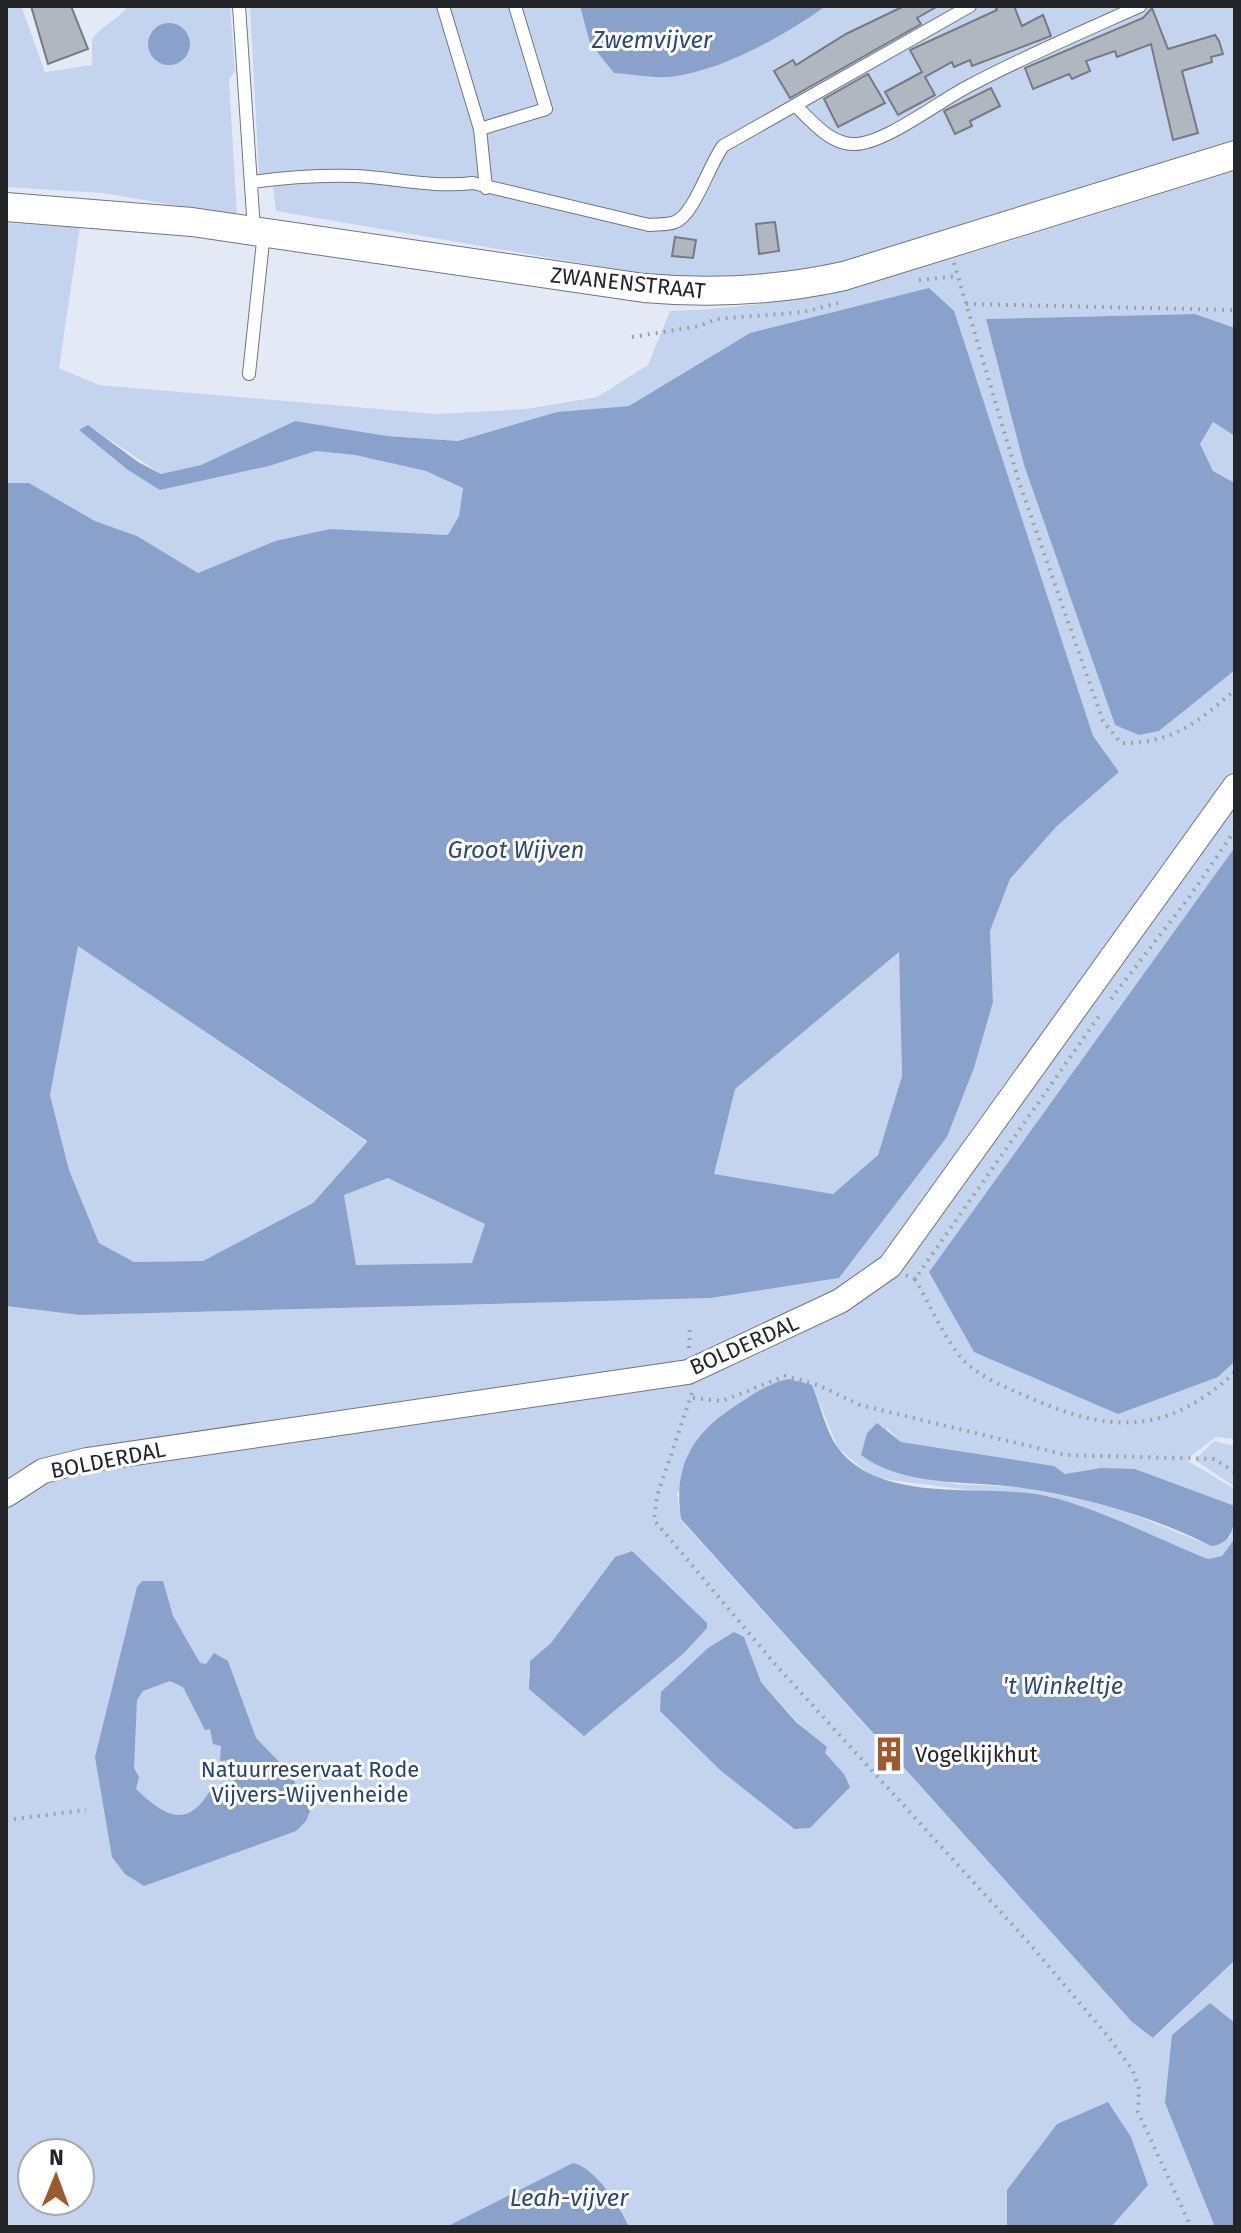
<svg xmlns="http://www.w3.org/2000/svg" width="1241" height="2233" viewBox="0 0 1241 2233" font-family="'Fira Sans',sans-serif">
  <rect width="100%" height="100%" fill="#e4eaf5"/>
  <g fill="#c4d4ef" fill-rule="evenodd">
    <path d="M6,6H21L45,72L92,65V39C103,25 117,20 129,6H230L235,71L229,79L237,216L103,193L6,187Z"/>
    <polygon points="250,6 1235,6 1235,139 818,271 747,279 645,274 276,211 271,174 259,174"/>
    <path d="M1235,171V328L1195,314L986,319L1024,465L1115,725L1159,731L1235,670V847L929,1272L1218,1377L1235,1361V1439L1216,1437L1186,1460L1235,1489V1506L1135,1469L1065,1474L1054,1466L901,1442L887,1428L888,1469L956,1484L1019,1487L1081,1499L1127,1512L1211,1546L1230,1537L1235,1520V1538L1222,1556L1208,1559L1064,1502L874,1478L838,1448L812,1385L677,1493L681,1520L1132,2022L1154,2038L1235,1960V2023L1210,2003L1165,2103L1215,2227H1111L1148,2184L1075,2117L1057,2124L1007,2190L1013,2227H628C619,2206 596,2168 573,2163L446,2227H6V1306L80,1315L711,1298L839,1278L947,1137L974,1068L993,1002L990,931L1010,879L1057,826L1119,772L750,333L629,406L557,412L458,441L387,436L295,421L201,465L161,474L88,425L160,490L269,466L316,451L355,455L426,471L463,487L459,516L449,535L330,529L275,541L198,573L137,536L95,521L29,483H6V223L80,227L59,368L99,385L436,414L526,409L597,397L648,365L670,311C793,308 881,280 997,245C1076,220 1156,196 1235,171ZM631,1551L528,1679L530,1661L551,1643L615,1557ZM744,1637L761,1682L797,1722L826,1747L824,1753L844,1774L810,1828L793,1829L720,1770L660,1711ZM32,2153H80V2201H32Z"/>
    <polygon points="1213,422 1235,436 1235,483 1213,471 1200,444"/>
    <polygon points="78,946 367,1142 313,1203 203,1261 134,1262 99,1243 69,1170 50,1095"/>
    <polygon points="899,952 902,1076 878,1155 833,1194 713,1174 734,1089"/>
    <polygon points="389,1178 486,1224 472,1263 356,1266 344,1195"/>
    <polygon points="1214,1441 1235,1446 1235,1487 1195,1460"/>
  </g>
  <g fill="#8aa1cb" fill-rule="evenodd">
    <path d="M580,6H826C781,37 725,70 669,77C652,78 631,74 614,73L590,43Z"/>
    <circle cx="169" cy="44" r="21"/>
    <path d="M929,288L954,311L1093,736L1119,772L1057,826L1010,879L990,931L993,1002L974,1068L947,1137L839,1278L711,1298L80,1315L6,1306V483H29L95,521L137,536L198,573L275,541L330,529L448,535L459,516L463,488L426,471L355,455L316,451L269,466L160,490L128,470L79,430L88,425L138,462L161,474L201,465L295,421L387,436L458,441L557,412L629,406L750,333ZM78,946L367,1141V1142L313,1203L203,1261L134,1262L99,1243L69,1170L50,1095ZM899,952L902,1076L878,1155L833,1194L714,1174L735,1089ZM388,1178L485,1224L472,1263L356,1265L344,1195Z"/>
    <polygon points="1195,314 1235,328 1235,436 1213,422 1200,444 1213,471 1235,483 1235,670 1159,731 1139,735 1115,725 1024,465 986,319"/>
    <polygon points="1235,847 1235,1361 1218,1377 1118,1414 974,1352 929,1272"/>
    <path d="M789,1379L812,1385C820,1404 826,1432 838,1448C879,1503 975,1485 1035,1494C1085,1501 1159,1540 1208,1559L1222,1556L1235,1538V1960L1153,2038L1132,2022L681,1519C673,1464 693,1433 738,1404C755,1393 769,1383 789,1379Z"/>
    <path d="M877,1423L901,1442L1054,1466L1065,1474L1101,1468L1135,1469L1235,1506C1235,1524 1233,1544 1211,1546C1152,1516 1088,1498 1023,1488C971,1480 905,1488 861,1455L867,1433Z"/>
    <polygon points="632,1551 707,1623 707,1628 684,1653 584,1736 529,1689 530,1661 551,1643 615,1557"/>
    <path d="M142,1581H163L173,1616L200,1663L206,1664L214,1653L228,1661L256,1738L289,1772L310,1811L306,1821L296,1831L144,1886L125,1874L112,1857L95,1757L137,1587ZM170,1681L183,1687L205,1730L210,1729L213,1744L221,1746L220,1761L232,1760L237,1765L233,1784L225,1790L212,1787C188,1832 163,1815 136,1789L139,1777L134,1768L137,1700L143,1691Z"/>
    <polygon points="734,1632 744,1637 761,1682 796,1722 827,1747 825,1753 844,1774 850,1787 810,1828 794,1829 720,1770 660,1711 661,1692 708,1648"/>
    <polygon points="1210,2003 1235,2023 1235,2227 1215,2227 1165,2103 1172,2035"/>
    <polygon points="1108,2102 1131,2137 1148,2185 1111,2227 1007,2227 1007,2190 1057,2124"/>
    <path d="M573,2163C596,2168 619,2206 629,2227H446Z"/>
  </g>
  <g fill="#b1b7c1" stroke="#757a84" stroke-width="2">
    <polygon points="31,6 71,6 88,49 48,64"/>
    <polygon points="904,6 938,6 917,18 921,24 790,98 774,71 793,60 796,65 846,34"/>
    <polygon points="995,6 1014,6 1022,26 1043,15 1051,36 972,66 970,60 954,67 952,62 925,77 935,95 898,115 885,92 922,72 910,50 997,10"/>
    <polygon points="1152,8 1168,49 1215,35 1219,41 1223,54 1211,57 1212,62 1182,71 1198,133 1173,140 1151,44 1117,57 1115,51 1086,61 1090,71 1072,79 1069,74 1033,89 1025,68 1143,18"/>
    <polygon points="868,74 885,103 838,127 824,99"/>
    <polygon points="991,88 1000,106 970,121 972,126 955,134 944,111"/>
    <polygon points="775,222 779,251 759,254 756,224"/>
    <polygon points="675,237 696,240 693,258 672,256"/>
  </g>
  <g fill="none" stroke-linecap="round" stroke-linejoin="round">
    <g stroke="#70757f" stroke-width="14">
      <g id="service">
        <polyline points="239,6 254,230"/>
        <polyline points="443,6 480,129 486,188"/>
        <path d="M797,107C812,122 830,143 852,144C882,146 938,102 967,87C1023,57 1082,32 1140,6"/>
        <polyline points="480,129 546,109 515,6"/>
        <path d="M252,182C287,177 321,175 356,176C396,178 433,188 473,183L649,225C657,224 668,225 675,222C694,215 709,165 723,146L970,6"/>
        <polyline points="249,374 264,232"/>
      </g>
    </g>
    <g stroke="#70757f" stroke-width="26">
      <polyline id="minor" points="6,1495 43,1471 87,1460 688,1372 840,1301 890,1266 1235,786"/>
    </g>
    <g stroke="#70757f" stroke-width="30">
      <path id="tertiary" d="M6,207L192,222L644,288C713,294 776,291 844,276L1235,155"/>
    </g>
    <g stroke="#9ca1a9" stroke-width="4" stroke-dasharray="2 6" stroke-linecap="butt">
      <path d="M954,263L1020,485L1103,721L1121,743C1172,744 1198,722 1235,690"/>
      <polyline points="919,280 958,276"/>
      <polyline points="966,304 1235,310"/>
      <polyline points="632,337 700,326 716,319 804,312 838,303"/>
      <polyline points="1111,999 1190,896 1235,830"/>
      <polyline points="906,1275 915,1279 1099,1016"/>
      <path d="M915,1279C930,1305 943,1336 962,1359C976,1375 1007,1388 1026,1396C1108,1433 1165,1437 1235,1372"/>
      <polyline points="689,1348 690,1328"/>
      <polyline points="692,1393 657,1496 654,1520 774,1663 1029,1943 1110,2039 1133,2071 1139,2089 1138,2112 1191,2227"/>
      <polyline points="693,1398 722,1401 785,1376 818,1385 860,1405 1066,1455 1214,1459 1235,1472"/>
      <polyline points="6,1820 86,1810"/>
    </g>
    <use href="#service" stroke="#fff" stroke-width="12"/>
    <use href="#minor" stroke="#fff" stroke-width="24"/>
    <use href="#tertiary" stroke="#fff" stroke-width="28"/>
  </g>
  <defs>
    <g id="building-bare" transform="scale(2.76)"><path d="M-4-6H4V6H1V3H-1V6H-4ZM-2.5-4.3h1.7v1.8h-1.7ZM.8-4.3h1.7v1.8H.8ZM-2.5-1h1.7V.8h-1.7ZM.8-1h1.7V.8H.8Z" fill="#9e592c" stroke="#fff" stroke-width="2.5" paint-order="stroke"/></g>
  </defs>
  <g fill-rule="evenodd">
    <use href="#building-bare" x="889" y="1754"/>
  </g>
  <g text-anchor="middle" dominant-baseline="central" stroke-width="6" stroke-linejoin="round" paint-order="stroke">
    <g font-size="22" fill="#232529" stroke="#fff">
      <text transform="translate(628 283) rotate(6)">ZWANENSTRAAT</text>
      <text transform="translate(744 1345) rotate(-24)">BOLDERDAL</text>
      <text transform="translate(108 1460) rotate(-11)">BOLDERDAL</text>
    </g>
    <g font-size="22" fill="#232529" stroke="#fff" text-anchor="start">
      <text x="915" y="1754">Vogelkijkhut</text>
    </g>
    <g font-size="22" fill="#254176" stroke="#fff">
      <text x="310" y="1769">Natuurreservaat Rode<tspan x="310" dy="25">Vijvers-Wijvenheide</tspan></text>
    </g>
    <g font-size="24" font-style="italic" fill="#2c487d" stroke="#fff">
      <text x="652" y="40">Zwemvijver</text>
      <text x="516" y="850">Groot Wijven</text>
      <text x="1063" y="1686">'t Winkeltje</text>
      <text x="569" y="2198">Leah-vijver</text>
    </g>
  </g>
  <rect width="1241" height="2233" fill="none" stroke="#232529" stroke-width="16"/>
  <g transform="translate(56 2177) rotate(1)"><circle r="38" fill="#ffffff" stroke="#a7a8a9" stroke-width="2"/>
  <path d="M0-6L14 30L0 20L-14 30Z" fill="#9e592c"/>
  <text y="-12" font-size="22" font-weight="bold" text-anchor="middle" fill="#232529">N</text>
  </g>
</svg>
